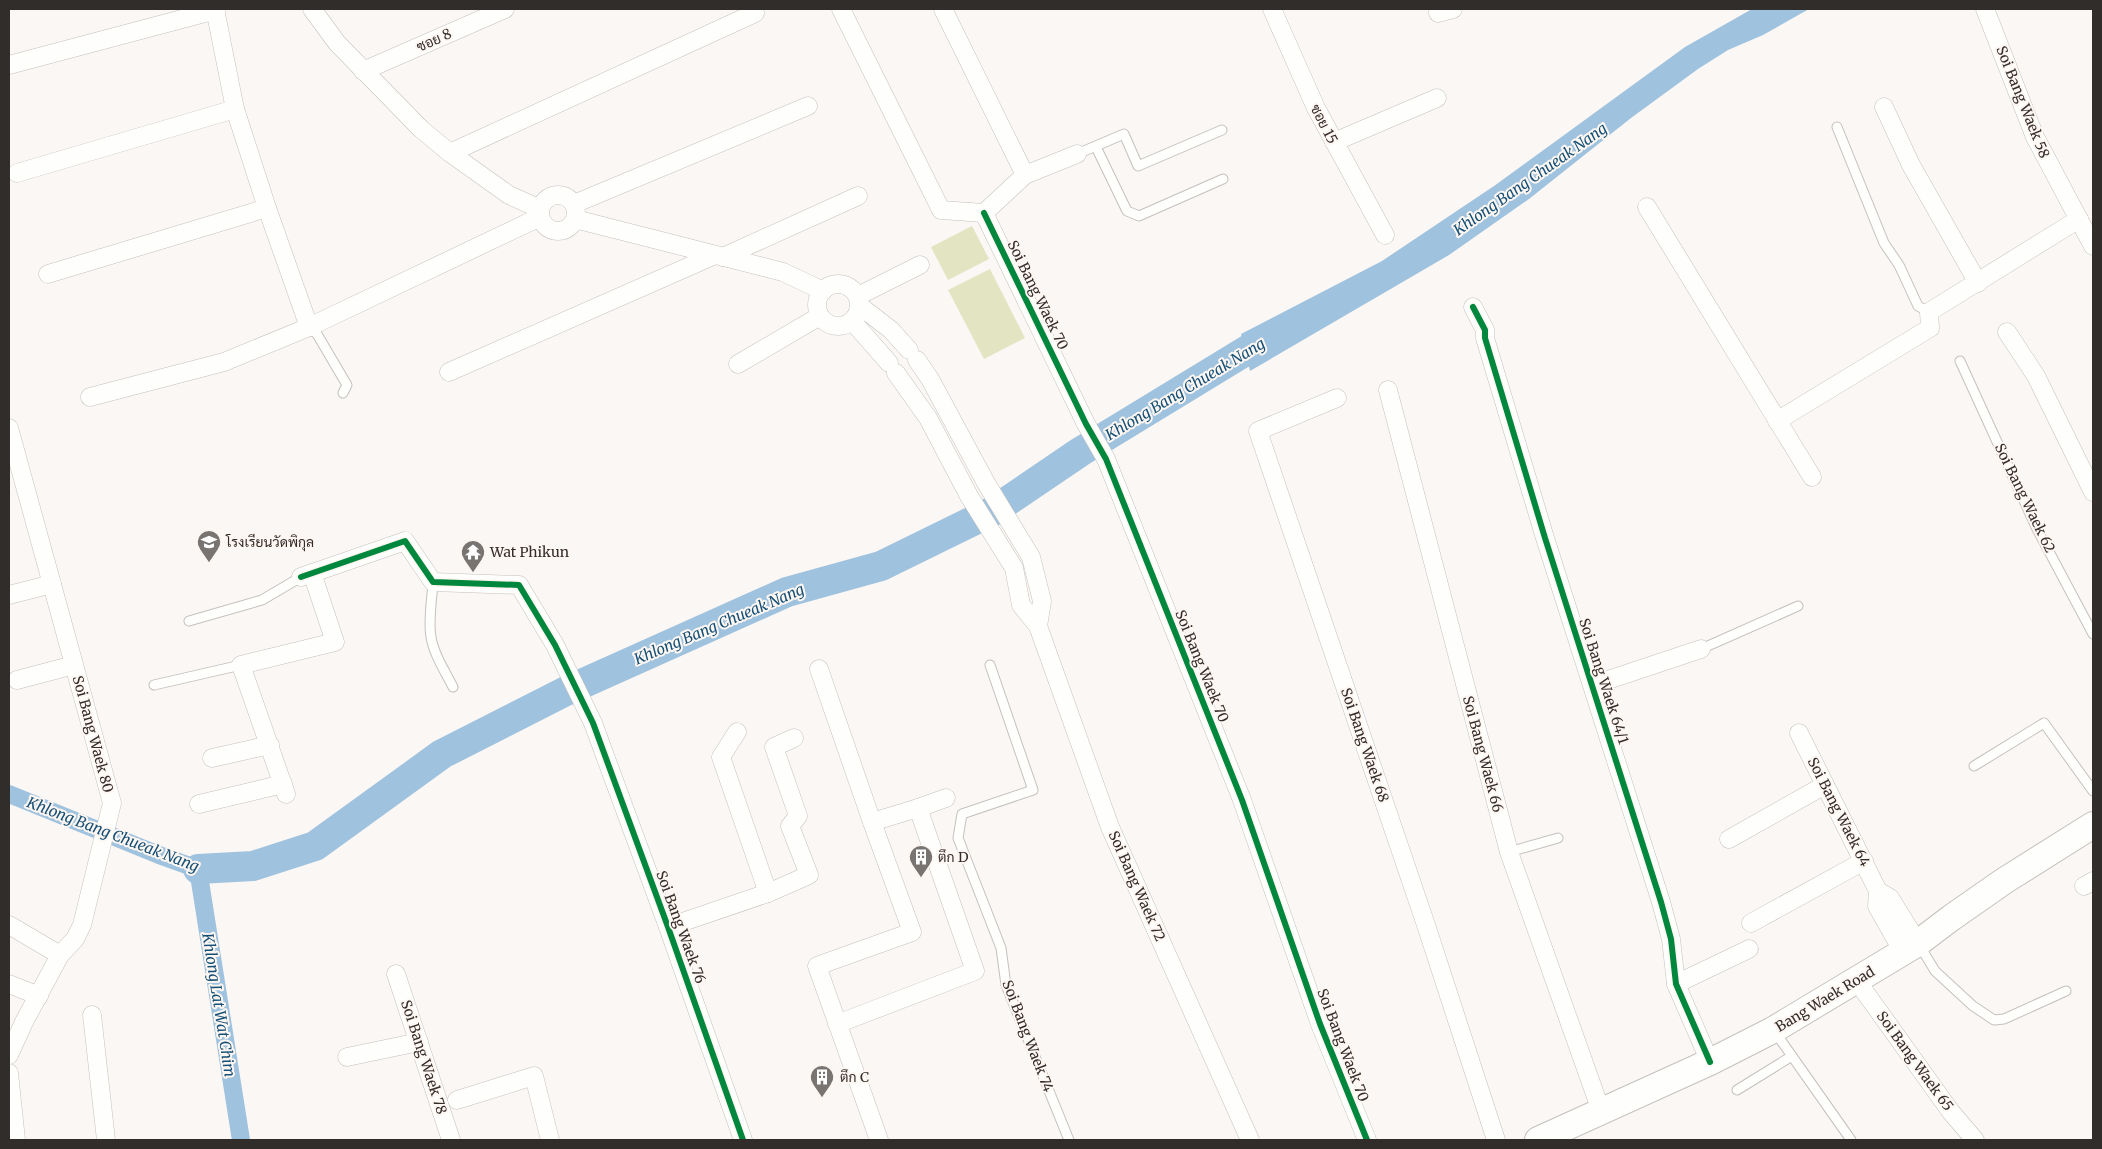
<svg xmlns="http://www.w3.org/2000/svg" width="2102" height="1149" viewBox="0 0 2102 1149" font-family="Merriweather,Sarabun,serif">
  <rect width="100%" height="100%" fill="#fbf7f4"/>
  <g fill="#e3e4c1">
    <polygon points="972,226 989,259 948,280 931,247"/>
    <polygon points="990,269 1025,338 984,359 948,290"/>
  </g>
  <polygon fill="#9fc2de" points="1752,9 1809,9 1763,35 1728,50 1698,69 1631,118 1529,199 1449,255 1250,371 1241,334 1382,261 1494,186 1685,47"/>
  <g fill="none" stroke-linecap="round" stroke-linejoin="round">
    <polyline stroke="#9fc2de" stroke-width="18" points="9,794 159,855 198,869 241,1140"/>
    <polyline stroke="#9fc2de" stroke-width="30" points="198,869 253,866 315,846 442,754 566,691 787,592 881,566 993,511 1080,452 1249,349 1281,332"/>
    <g stroke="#c4c1be" stroke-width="11">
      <g id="service">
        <polyline points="1837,127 1884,243 1899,265 1918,306 1929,312"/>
        <polyline points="1096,147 1127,211 1139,216 1223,179"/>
        <polyline points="1077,154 1124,134 1138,166 1222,130"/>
        <polyline points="309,327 317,334 347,385 343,393"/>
        <polyline points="1960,361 2037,529 2093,634"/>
        <path d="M433,582C432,600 428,620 431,637C434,655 445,671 453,687"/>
        <polyline points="189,621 262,600 301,577"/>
        <polyline points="1701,649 1798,606"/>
        <polyline points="990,665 1033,790 962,814 958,838 1001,948 1006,985 1069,1140"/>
        <polyline points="154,685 241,665"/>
        <polyline points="1974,766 2044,723 2093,791"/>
        <polyline points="1509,852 1558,838"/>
        <polyline points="1920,946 1935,971 1973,1006 1994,1020 2004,1019 2066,991"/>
        <polyline points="1775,1032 1851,1140"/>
        <polyline points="1737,1090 1792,1056"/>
      </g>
    </g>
    <g stroke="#c4c1be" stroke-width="19">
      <g id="minor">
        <polyline points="215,9 235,109 267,208 309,327"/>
        <polyline points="312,9 337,43 421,129 450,153 509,195 540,209"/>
        <polyline points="841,9 941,210 984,213 1025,175 943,9"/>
        <polyline points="1272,9 1316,108 1385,235"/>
        <polyline points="1985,9 2035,137 2093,246"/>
        <polyline points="1438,13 1453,9"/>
        <polyline points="9,65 216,10"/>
        <polyline points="363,71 505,9"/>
        <polyline points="1884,107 1911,165 1978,283"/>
        <polyline points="1334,142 1437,98"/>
        <polyline points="450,153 755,13"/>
        <polyline points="17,173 235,109"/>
        <polyline points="1025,175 1077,154"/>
        <circle cx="558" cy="213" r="18"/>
        <polyline points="574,204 808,106"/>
        <polyline points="1647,207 1812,477"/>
        <polyline points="984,213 1086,424 1106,459 1242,800 1320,1024 1367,1140"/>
        <polyline points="575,219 783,272 823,291"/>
        <polyline points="723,257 858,196"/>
        <polyline points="48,274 267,208"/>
        <circle cx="838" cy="305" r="21"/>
        <polyline points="858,296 920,265"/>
        <polyline points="860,306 891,330 909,350"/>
        <polyline points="1473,307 1485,330 1485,338 1545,538 1661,902 1671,939 1676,984 1710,1062"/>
        <polyline points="852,321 889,363"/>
        <polyline points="2007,332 2036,376 2093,492"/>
        <polyline points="917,360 930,379 986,483 1031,557 1042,601 1038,626"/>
        <polyline points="738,364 820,316"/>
        <polyline points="449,372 715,255"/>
        <polyline points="896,373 928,418 969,496 1014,568 1021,605 1038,626 1110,827 1250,1140"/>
        <polyline points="1388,390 1509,852 1601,1111"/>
        <polyline points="90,397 224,362 309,327 540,217"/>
        <polyline points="1337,398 1258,431 1426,925 1496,1140"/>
        <polyline points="1777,421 1930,328 1929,312 2079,219"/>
        <polyline points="9,428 112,803 82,925 75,939 60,955 24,1022 9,1055"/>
        <polyline points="301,577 405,541 433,582 519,585 555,645 593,723 668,927 743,1140"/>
        <polyline points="9,595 52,584"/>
        <polyline points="819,669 872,822"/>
        <polyline points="17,680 74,665"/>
        <polyline points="1593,685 1701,649"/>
        <polyline points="737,732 721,757 768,893"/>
        <polyline points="1799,733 1878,891 1877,906 1903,952"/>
        <polyline points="212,758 270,745"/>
        <polyline points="286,794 241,665 335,642 312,573"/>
        <polyline points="199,804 283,784"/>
        <polyline points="918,808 946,798"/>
        <polyline points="1729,839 1825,785"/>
        <polyline points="2084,886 2093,881"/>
        <polyline points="1878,891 1890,898 1918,943"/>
        <polyline points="1751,923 1864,861"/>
        <polyline points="9,925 60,955"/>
        <polyline points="668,927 768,893 809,875 790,826 798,816 774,747 794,738"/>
        <polyline points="396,974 451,1140"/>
        <polyline points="1857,981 1951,1112 1975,1140"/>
        <polyline points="9,984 39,996"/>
        <polyline points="1676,984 1749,949"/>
        <polyline points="92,1015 106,1140"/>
        <polyline points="837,1024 975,971 918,808 872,822 912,932 817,966 879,1140"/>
        <polyline points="347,1057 419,1042"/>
        <polyline points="9,1073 16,1140"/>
        <polyline points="457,1100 534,1076 550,1140"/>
      </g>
    </g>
    <g stroke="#c4c1be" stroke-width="28">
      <polyline id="secondary" points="1538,1140 1710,1062 1773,1030 1918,943 1951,918 2004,881 2093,825"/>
    </g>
    <use href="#service" stroke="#fefefd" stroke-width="9"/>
    <use href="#minor" stroke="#fefefd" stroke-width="18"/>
    <use href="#secondary" stroke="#fefefd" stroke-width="26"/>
    <g stroke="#fef6f1" stroke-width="9">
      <g id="cycleway">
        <polyline points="984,213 1086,424 1106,459 1242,800 1320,1024 1367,1140"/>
        <polyline points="1473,307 1485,330 1485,338 1545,538 1661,902 1671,939 1676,984 1710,1062"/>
        <polyline points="301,577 405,541 433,582 519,585 555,645 593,723 668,927 743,1140"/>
      </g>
    </g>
    <use href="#cycleway" stroke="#00873e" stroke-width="6"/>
  </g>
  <defs>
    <g id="school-pin" transform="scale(1.25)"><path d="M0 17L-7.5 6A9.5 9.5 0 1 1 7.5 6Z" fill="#787471" stroke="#fef6f1"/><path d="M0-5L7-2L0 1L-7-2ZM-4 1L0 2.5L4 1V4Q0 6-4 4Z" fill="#fff"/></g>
    <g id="temple-pin" transform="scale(1.25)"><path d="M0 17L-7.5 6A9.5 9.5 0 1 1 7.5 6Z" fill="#787471" stroke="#fef6f1"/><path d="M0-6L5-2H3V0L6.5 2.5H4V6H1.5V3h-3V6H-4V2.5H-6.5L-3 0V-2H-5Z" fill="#fff"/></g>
    <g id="building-pin" transform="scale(1.25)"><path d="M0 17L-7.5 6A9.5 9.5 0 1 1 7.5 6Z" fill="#787471" stroke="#fef6f1"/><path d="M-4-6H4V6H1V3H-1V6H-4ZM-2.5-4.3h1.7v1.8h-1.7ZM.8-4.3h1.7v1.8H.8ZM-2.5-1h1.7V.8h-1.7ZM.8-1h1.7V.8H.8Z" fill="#fff"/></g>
  </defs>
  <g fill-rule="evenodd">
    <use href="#school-pin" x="209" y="542"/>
    <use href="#temple-pin" x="473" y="552"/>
    <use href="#building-pin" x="921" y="857"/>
    <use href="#building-pin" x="822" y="1077"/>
  </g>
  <g text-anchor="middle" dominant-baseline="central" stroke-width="4" stroke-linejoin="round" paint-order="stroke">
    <g font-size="14" fill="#312d2b" stroke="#fef6f1">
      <text transform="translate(434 40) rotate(-24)">ซอย 8</text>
      <text transform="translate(2023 102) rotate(68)">Soi Bang Waek 58</text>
      <text transform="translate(1324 124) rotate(63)">ซอย 15</text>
      <text transform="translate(1038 295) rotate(64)">Soi Bang Waek 70</text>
      <text transform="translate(2025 498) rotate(64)">Soi Bang Waek 62</text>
      <text transform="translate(1202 666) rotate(68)">Soi Bang Waek 70</text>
      <text transform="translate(1604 681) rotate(72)">Soi Bang Waek 64/1</text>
      <text transform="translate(93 734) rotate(75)">Soi Bang Waek 80</text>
      <text transform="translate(1365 745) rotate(71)">Soi Bang Waek 68</text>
      <text transform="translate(1483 754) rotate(75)">Soi Bang Waek 66</text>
      <text transform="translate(1839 812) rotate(63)">Soi Bang Waek 64</text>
      <text transform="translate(1137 886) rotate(66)">Soi Bang Waek 72</text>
      <text transform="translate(681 927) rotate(70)">Soi Bang Waek 76</text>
      <text transform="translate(1825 999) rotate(-31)">Bang Waek Road</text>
      <text transform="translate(1028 1036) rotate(69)">Soi Bang Waek 74</text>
      <text transform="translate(1343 1045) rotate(69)">Soi Bang Waek 70</text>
      <text transform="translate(424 1057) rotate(72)">Soi Bang Waek 78</text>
      <text transform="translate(1915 1061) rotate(54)">Soi Bang Waek 65</text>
    </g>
    <g font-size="14" fill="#312d2b" stroke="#fef6f1" text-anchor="start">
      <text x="226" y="542">โรงเรียนวัดพิกุล</text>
      <text x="490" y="552">Wat Phikun</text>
      <text x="938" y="857">ตึก D</text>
      <text x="840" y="1077">ตึก C</text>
    </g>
    <g font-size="15" font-style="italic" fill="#134f77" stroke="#fef6f1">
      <text transform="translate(1530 179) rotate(-35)">Khlong Bang Chueak Nang</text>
      <text transform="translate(1185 389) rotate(-31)">Khlong Bang Chueak Nang</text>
      <text transform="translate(719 624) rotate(-23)">Khlong Bang Chueak Nang</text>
      <text transform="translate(113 834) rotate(21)">Khlong Bang Chueak Nang</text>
      <text transform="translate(219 1005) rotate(81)">Khlong Lat Wat Chim</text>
    </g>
  </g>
  <rect width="2102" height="1149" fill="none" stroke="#312d2b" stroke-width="20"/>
</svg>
